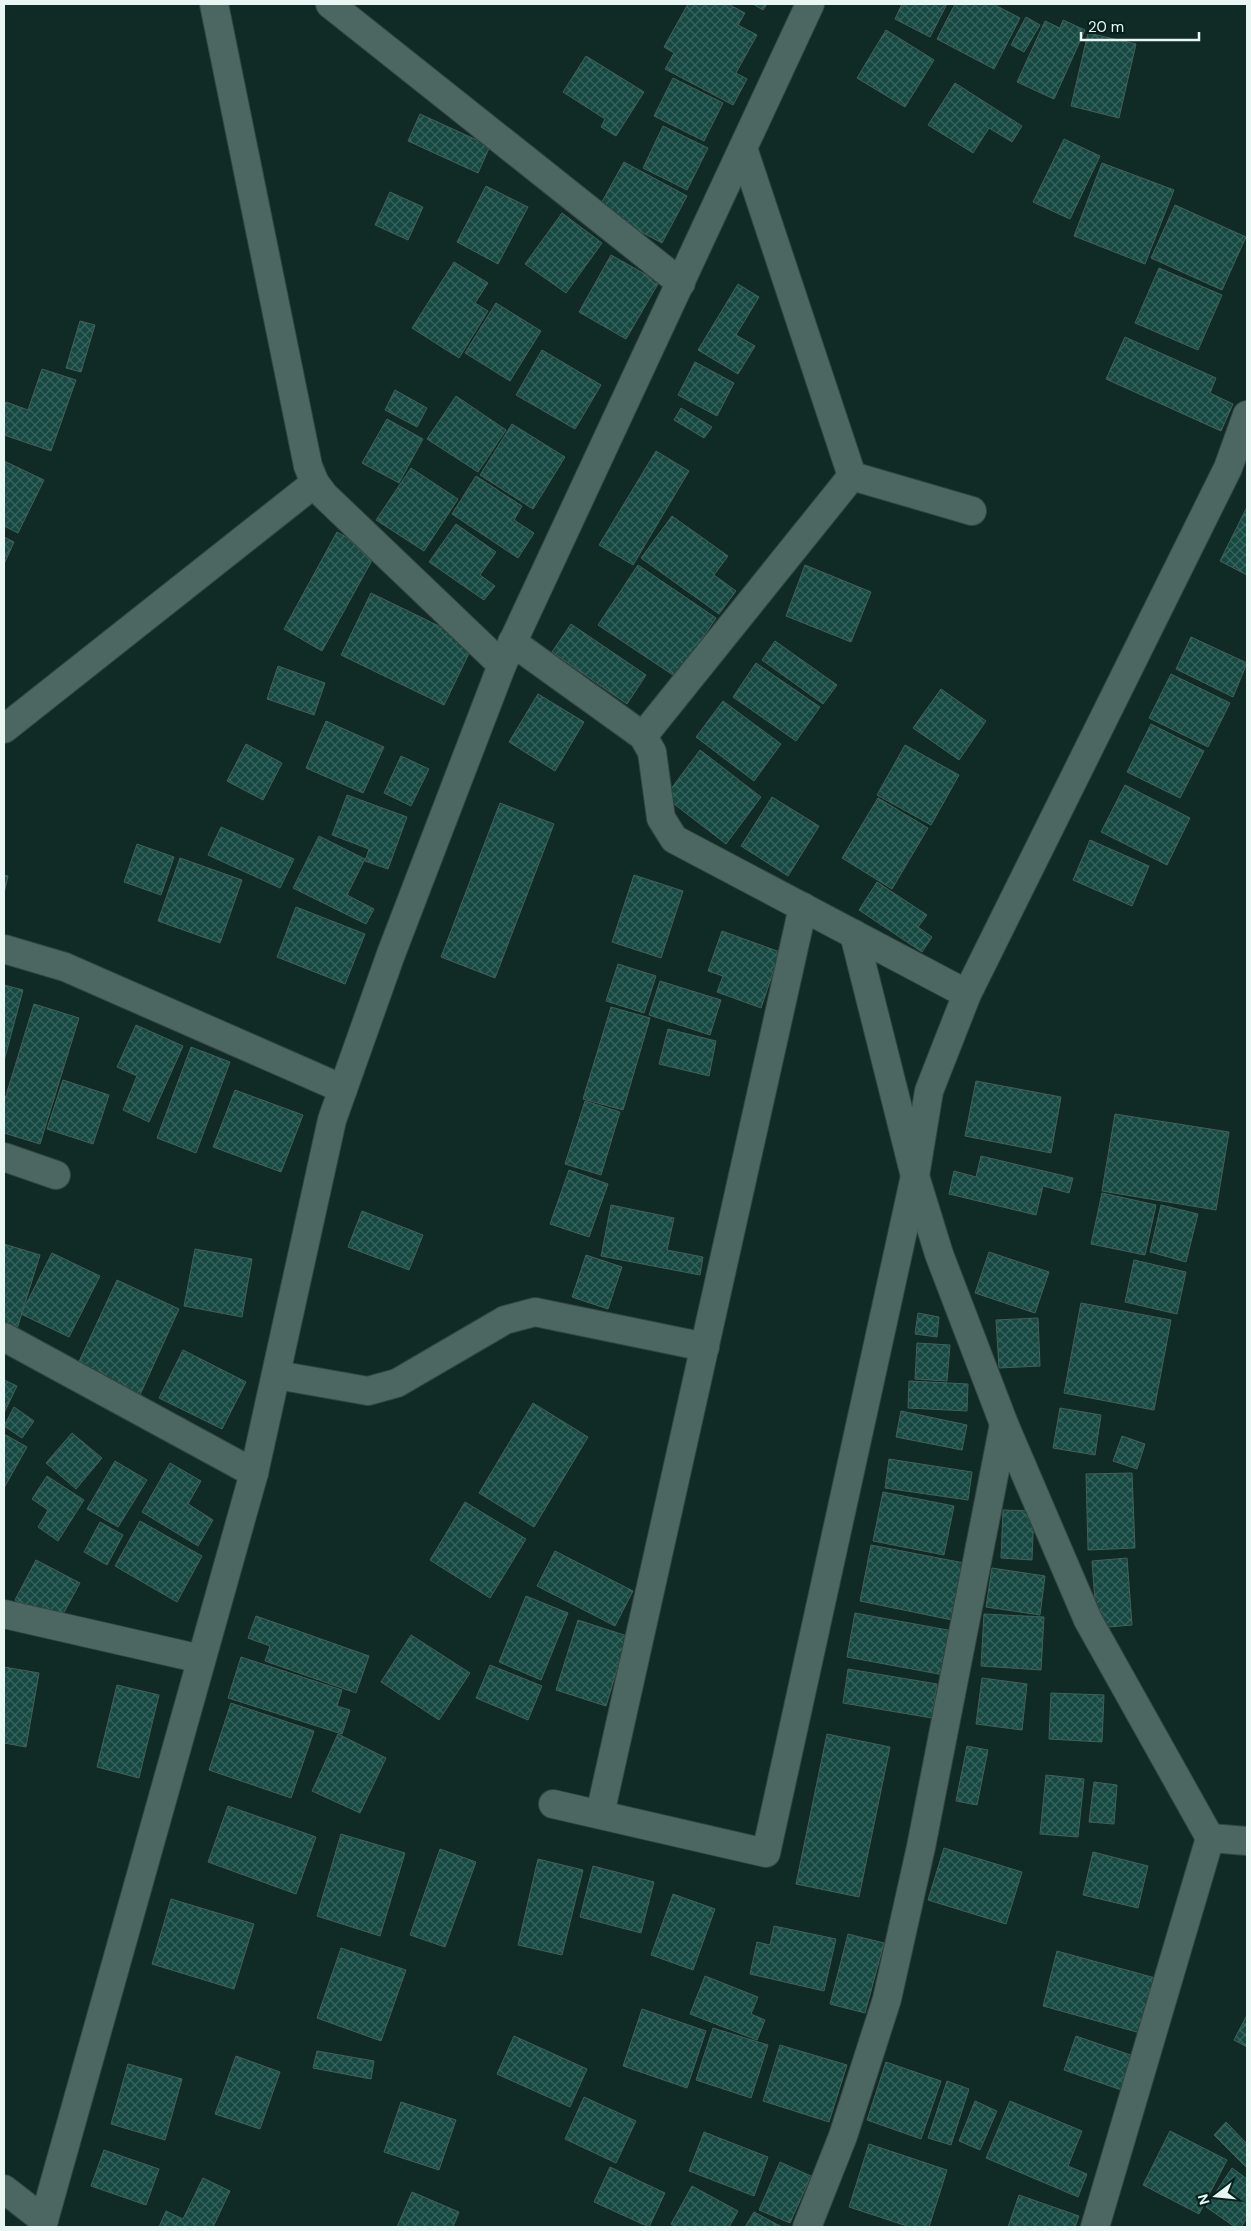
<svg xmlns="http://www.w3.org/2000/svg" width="1251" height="2231" viewBox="0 0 1251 2231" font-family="'DM Sans',sans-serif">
  <defs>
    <pattern id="building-cross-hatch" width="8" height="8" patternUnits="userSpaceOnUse" patternTransform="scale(1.25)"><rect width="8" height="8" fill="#164942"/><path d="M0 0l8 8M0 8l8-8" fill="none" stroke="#38645e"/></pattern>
  </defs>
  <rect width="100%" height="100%" fill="#102a26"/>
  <g fill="url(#building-cross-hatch)" stroke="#445f5a">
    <polygon points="688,4 728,4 745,13 738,25 757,35 736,73 747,79 733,105 665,69 674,53 664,47"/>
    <polygon points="753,4 767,4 763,10"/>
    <polygon points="902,4 947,4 930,37 895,19"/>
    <polygon points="955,4 993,4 1020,18 994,69 937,39"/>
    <polygon points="1026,17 1040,25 1024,52 1011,45"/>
    <polygon points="1063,20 1085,30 1054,99 1017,82 1045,21 1060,28"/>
    <polygon points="886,30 934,60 905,107 857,78"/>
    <polygon points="1088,33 1136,44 1119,118 1071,106"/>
    <polygon points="586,56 644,92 616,136 601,127 605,119 563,92"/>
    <polygon points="673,78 723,103 704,141 654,116"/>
    <polygon points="955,83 1022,126 1012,142 989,128 973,153 928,125"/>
    <polygon points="420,114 490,146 478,173 408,141"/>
    <polygon points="663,126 708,148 687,190 643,168"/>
    <polygon points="1064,139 1100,156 1070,219 1033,202"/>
    <polygon points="624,162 687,196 662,243 598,209"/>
    <polygon points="1102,163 1174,190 1145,264 1074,236"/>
    <polygon points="486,186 528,207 498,264 457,242"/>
    <polygon points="390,192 423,207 408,240 375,225"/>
    <polygon points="1175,205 1246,237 1222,290 1151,258"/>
    <polygon points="562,213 602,243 566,293 525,264"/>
    <polygon points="611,255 659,282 626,339 579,312"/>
    <polygon points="454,262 488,283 475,303 488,311 459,358 412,328"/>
    <polygon points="1159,268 1222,295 1198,350 1135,323"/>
    <polygon points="738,284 759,297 736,335 755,346 738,374 698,350"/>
    <polygon points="496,303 541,331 510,381 465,353"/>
    <polygon points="80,321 95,325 81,372 66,368"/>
    <polygon points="1125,337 1216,378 1210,393 1233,404 1221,431 1106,379"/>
    <polygon points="542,350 601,385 575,429 516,395"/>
    <polygon points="695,362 734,383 717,416 678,395"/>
    <polygon points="42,369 76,380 51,451 4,435 4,408 6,402 28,410"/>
    <polygon points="395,390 427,408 417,427 385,410"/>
    <polygon points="456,396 506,430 478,472 427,439"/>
    <polygon points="681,408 712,427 704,438 674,420"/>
    <polygon points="387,419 423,439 399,483 362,463"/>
    <polygon points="512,424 565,457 533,509 480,475"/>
    <polygon points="656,451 689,471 633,565 599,545"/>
    <polygon points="4,461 44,480 18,533 4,526"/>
    <polygon points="411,468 458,499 424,551 376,520"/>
    <polygon points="476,476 522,506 514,520 534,533 518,558 452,514"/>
    <polygon points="1247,507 1247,575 1220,561"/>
    <polygon points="672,516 728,556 714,575 736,591 719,614 641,558"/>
    <polygon points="456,524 496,552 480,575 495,586 484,600 429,562"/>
    <polygon points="337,532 376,553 322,651 284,629"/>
    <polygon points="4,537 14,542 4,564"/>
    <polygon points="638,565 716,618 676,677 598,625"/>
    <polygon points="805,565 871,592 851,642 786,616"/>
    <polygon points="371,593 474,643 444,705 341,655"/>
    <polygon points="571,624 646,675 627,704 552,652"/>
    <polygon points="1191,637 1247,663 1233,697 1176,669"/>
    <polygon points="775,641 837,685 823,704 762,660"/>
    <polygon points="756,663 820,707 796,741 733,697"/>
    <polygon points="278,666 325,683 314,715 267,699"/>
    <polygon points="1171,674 1230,703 1208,747 1149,718"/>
    <polygon points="941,689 986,721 959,760 913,728"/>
    <polygon points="538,694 584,722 555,771 509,742"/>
    <polygon points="723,701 781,744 754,781 696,737"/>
    <polygon points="326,721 384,747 363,793 306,768"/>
    <polygon points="1151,724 1204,751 1180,798 1127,772"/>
    <polygon points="246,744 282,763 263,800 227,781"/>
    <polygon points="905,745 959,775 931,825 877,795"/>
    <polygon points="700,750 761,797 726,844 665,797"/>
    <polygon points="401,756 429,769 411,806 384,793"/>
    <polygon points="1125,785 1190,818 1167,865 1101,832"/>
    <polygon points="347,795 407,817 388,869 365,861 369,849 332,835"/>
    <polygon points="772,797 819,826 788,876 741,846"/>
    <polygon points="878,798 928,828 892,889 842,858"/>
    <polygon points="500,803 554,824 495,978 441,957"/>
    <polygon points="221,827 294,859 280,888 208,855"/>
    <polygon points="319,836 365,859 347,895 374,909 366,924 293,888"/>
    <polygon points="1090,840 1149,866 1132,906 1073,880"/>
    <polygon points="137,844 174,857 161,895 124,882"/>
    <polygon points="180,858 242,880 220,943 158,921"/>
    <polygon points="4,875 8,876 4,893"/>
    <polygon points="634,875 683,891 661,958 612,942"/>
    <polygon points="877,882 927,915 918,927 932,937 922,952 859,910"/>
    <polygon points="296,907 365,934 345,984 277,957"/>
    <polygon points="722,931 780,952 761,1008 717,992 723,976 708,971"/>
    <polygon points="618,964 656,976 644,1013 606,1001"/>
    <polygon points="660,981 721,1000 710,1035 649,1015"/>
    <polygon points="4,985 23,990 4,1061"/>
    <polygon points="34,1004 79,1018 40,1144 4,1133 4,1102"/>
    <polygon points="611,1007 650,1018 623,1110 583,1099"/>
    <polygon points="136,1025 183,1046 149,1122 123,1110 137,1076 117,1067"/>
    <polygon points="668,1029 716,1041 709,1076 659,1064"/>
    <polygon points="191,1047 230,1062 196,1153 157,1138"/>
    <polygon points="63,1080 109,1095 93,1144 47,1129"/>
    <polygon points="976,1081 1061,1097 1051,1153 965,1136"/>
    <polygon points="235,1090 303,1115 281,1172 213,1147"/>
    <polygon points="585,1101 620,1112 601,1175 565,1164"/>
    <polygon points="1115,1114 1229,1132 1216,1210 1102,1191"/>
    <polygon points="981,1156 1073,1178 1069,1193 1043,1186 1036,1215 949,1194 954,1171 976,1177"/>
    <polygon points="569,1170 608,1184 589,1237 550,1224"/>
    <polygon points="1102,1193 1156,1205 1145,1255 1091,1244"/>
    <polygon points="611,1205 674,1218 667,1250 703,1257 700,1275 601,1256"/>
    <polygon points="1161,1205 1198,1214 1186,1262 1150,1252"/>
    <polygon points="362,1211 423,1235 409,1270 348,1247"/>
    <polygon points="4,1244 40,1255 17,1329 4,1325"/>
    <polygon points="195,1249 252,1259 242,1317 184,1306"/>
    <polygon points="989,1252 1049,1272 1035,1313 975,1293"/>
    <polygon points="52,1253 100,1276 69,1337 21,1314"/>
    <polygon points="586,1255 622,1267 608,1309 572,1297"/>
    <polygon points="1134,1260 1186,1272 1177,1314 1125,1302"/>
    <polygon points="117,1280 179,1309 139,1397 76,1368"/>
    <polygon points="1081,1303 1171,1320 1154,1410 1064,1393"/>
    <polygon points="918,1313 939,1317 937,1337 915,1334"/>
    <polygon points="1038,1318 1040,1366 999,1368 996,1320"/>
    <polygon points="917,1343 950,1345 947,1381 915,1379"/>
    <polygon points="183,1350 246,1382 222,1429 159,1398"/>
    <polygon points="4,1380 17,1386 4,1413"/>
    <polygon points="909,1381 968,1384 967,1411 908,1408"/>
    <polygon points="533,1403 588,1437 534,1527 479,1493"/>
    <polygon points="14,1407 34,1421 22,1438 4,1426"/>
    <polygon points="1060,1408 1101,1415 1095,1455 1053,1448"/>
    <polygon points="901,1411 967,1425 962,1450 896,1437"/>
    <polygon points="72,1433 102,1458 76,1489 46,1463"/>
    <polygon points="4,1434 27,1447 4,1488"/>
    <polygon points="1122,1436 1145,1444 1137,1469 1113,1461"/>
    <polygon points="889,1459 972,1472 968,1500 885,1488"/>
    <polygon points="115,1461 147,1480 118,1527 87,1509"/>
    <polygon points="170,1463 201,1481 188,1504 213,1520 198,1546 142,1512"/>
    <polygon points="1132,1473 1135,1548 1088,1550 1086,1474"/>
    <polygon points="47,1476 84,1500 58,1541 38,1527 48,1510 32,1499"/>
    <polygon points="883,1492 954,1506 944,1555 873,1541"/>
    <polygon points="465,1502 526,1539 490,1598 430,1560"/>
    <polygon points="1003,1510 1034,1511 1032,1560 1001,1558"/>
    <polygon points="140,1521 202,1556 177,1602 115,1566"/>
    <polygon points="100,1522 123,1535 107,1565 84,1552"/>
    <polygon points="871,1545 964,1563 952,1620 860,1601"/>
    <polygon points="555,1551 633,1591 615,1626 537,1586"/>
    <polygon points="1127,1558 1132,1625 1097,1628 1092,1561"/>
    <polygon points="36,1560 80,1583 58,1623 15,1600"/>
    <polygon points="992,1568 1045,1576 1040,1615 986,1607"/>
    <polygon points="526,1596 568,1613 541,1680 499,1662"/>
    <polygon points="855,1613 953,1631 944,1675 847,1657"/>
    <polygon points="984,1614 1044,1617 1041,1670 981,1666"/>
    <polygon points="256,1616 369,1656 356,1693 265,1661 270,1646 248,1638"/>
    <polygon points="578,1620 627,1636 606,1706 556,1690"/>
    <polygon points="411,1635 470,1673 439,1720 381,1682"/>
    <polygon points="241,1657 342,1690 337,1706 350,1710 342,1734 228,1698"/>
    <polygon points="490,1665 542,1686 528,1720 476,1698"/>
    <polygon points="4,1667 39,1673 26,1747 4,1743"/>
    <polygon points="848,1669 937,1684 932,1718 843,1703"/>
    <polygon points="982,1678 1027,1684 1022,1730 976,1724"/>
    <polygon points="117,1685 159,1695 139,1778 97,1767"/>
    <polygon points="1051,1693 1104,1695 1102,1742 1049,1739"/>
    <polygon points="231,1703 314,1731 291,1798 209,1770"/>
    <polygon points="338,1734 386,1758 360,1813 312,1791"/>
    <polygon points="827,1734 890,1747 859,1897 796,1884"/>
    <polygon points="967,1746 988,1750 977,1805 956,1801"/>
    <polygon points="1046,1775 1084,1779 1078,1837 1040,1834"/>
    <polygon points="1094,1782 1117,1785 1114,1824 1089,1822"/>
    <polygon points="228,1806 316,1837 296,1894 208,1862"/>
    <polygon points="341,1834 405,1853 380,1936 317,1916"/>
    <polygon points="944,1848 1022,1872 1006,1924 928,1900"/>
    <polygon points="440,1849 476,1862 445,1947 410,1935"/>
    <polygon points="1093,1852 1148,1866 1138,1908 1083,1895"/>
    <polygon points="538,1859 583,1870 562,1955 518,1945"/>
    <polygon points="593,1866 654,1882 641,1933 580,1917"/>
    <polygon points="673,1894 715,1909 693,1970 651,1955"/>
    <polygon points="171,1899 254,1924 234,1989 152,1964"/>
    <polygon points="774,1926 836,1939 824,1991 750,1974 757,1942 770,1945"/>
    <polygon points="848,1934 884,1943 865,2013 830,2004"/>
    <polygon points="341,1948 406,1970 381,2041 317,2018"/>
    <polygon points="1057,1951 1159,1979 1144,2034 1043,2006"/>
    <polygon points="705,1976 758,1997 751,2014 765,2020 757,2040 690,2014"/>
    <polygon points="642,2009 706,2031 687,2088 623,2066"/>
    <polygon points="1247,2015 1247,2047 1234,2040"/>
    <polygon points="713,2028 768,2045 751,2098 696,2080"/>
    <polygon points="514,2036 587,2069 570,2107 497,2074"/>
    <polygon points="1076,2036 1142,2059 1130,2093 1064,2070"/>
    <polygon points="780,2045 847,2065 829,2122 763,2101"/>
    <polygon points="317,2051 374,2061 371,2079 313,2068"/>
    <polygon points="236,2056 280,2072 260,2129 215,2114"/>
    <polygon points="886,2062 941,2081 921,2139 867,2120"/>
    <polygon points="128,2064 182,2079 165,2140 111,2124"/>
    <polygon points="947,2081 969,2089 951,2145 928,2138"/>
    <polygon points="584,2097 636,2121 616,2163 565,2139"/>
    <polygon points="975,2101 997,2111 980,2150 959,2141"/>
    <polygon points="1010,2101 1082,2131 1068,2166 1087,2174 1078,2197 986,2158"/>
    <polygon points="401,2102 456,2120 439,2170 384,2152"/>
    <polygon points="1226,2122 1247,2144 1247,2168 1214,2135"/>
    <polygon points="1170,2131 1227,2160 1199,2214 1143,2185"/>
    <polygon points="704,2132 768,2157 754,2196 689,2171"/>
    <polygon points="869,2144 947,2170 929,2227 910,2227 849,2207"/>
    <polygon points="104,2150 159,2169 146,2205 91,2186"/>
    <polygon points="780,2162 811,2176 790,2223 759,2210"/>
    <polygon points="610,2167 665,2193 649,2227 594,2202"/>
    <polygon points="1232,2168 1247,2179 1247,2218 1241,2227 1235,2227 1206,2207"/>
    <polygon points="203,2178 230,2191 213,2227 159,2227 166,2211 183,2219"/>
    <polygon points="692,2186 738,2211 729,2227 676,2227 671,2224"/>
    <polygon points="412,2192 459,2212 453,2227 397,2227"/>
    <polygon points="1019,2195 1079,2216 1075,2227 1008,2227"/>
    <polygon points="754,2212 782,2227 745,2227"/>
  </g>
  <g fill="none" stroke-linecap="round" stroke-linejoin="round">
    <g stroke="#334541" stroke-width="30">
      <g id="minor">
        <polyline points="214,4 308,466 315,483 324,495 502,665"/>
        <polyline points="330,4 681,283"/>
        <polyline points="743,148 852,476 972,511"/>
        <polyline points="512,642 643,736 652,752 661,818 674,839 967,994"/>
        <polyline points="4,729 315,483"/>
        <polyline points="643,736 852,476"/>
        <polyline points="854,934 915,1176 939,1254 1004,1424 1088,1620 1210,1838"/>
        <polyline points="4,949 65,967 343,1089"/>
        <polyline points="4,1157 56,1175"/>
        <polyline points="4,1337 254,1473"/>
        <polyline points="277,1375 368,1391 397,1383 505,1320 535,1312 705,1347"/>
        <polyline points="4,1614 201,1659"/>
        <polyline points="553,1804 766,1853 915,1176 929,1091 967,994 1228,468 1247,415"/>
        <polyline points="600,1814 803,907"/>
        <polyline points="4,2189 44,2220"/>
        <polyline points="42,2227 254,1473 332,1120 391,954 502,665 810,4"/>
        <polyline points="807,2227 843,2136 887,1999 921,1847 1004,1424"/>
        <polyline points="1095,2227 1210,1838 1247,1841"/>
      </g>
    </g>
    <use href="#minor" stroke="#4c6762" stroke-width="28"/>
  </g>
  <rect width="1251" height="2231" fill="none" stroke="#e8f7f4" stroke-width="10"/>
  <g transform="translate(1216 2196) rotate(254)" stroke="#06211d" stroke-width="4" paint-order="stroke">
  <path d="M0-4L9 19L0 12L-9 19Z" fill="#e8f7f4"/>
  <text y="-8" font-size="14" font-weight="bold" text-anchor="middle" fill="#e8f7f4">N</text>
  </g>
  <path d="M1081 32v8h118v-8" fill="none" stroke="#e8f7f4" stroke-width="2.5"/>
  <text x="1088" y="32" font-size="15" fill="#e8f7f4" stroke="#06211d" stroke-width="4" paint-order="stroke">20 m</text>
</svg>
